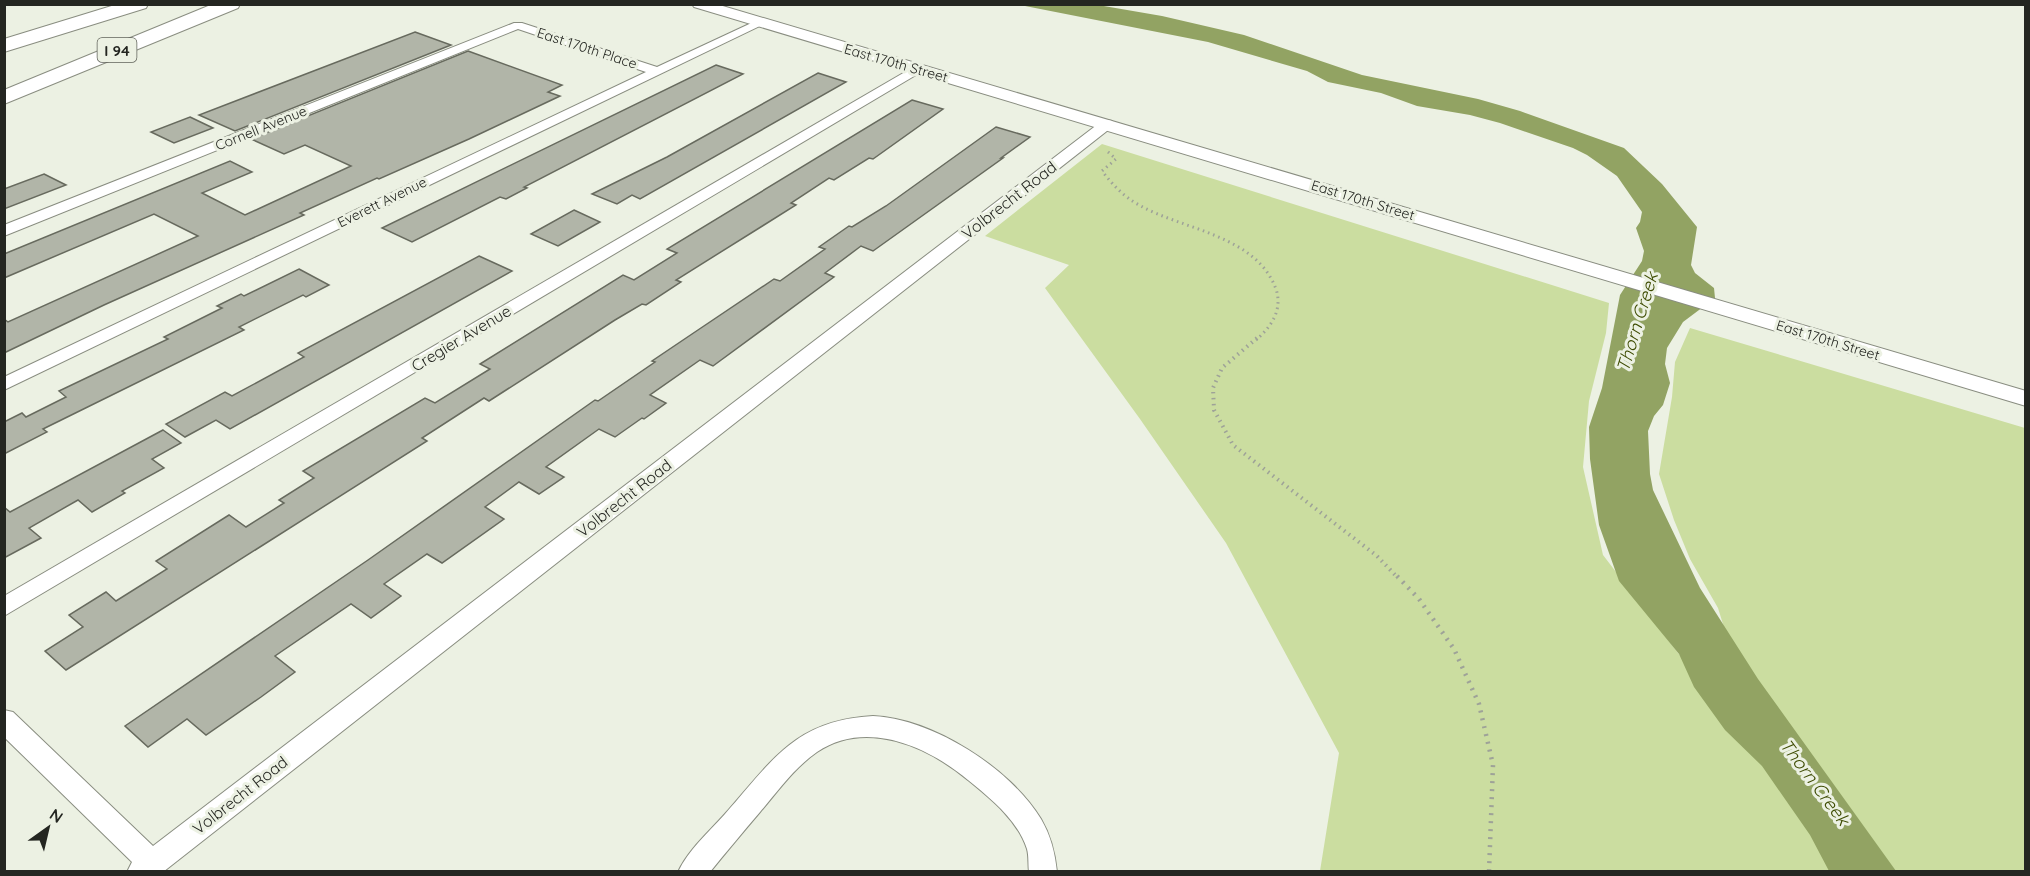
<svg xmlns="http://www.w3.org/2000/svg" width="2030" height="876" viewBox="0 0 2030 876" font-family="Quicksand,sans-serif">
  <rect width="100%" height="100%" fill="#ecf1e3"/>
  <g fill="#cbdda0">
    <polygon points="1102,144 1609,303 1606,333 1589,401 1583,467 1603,555 1845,871 1320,871 1339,753 1226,543 1140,419 1045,288 1069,265 985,236"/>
    <polygon points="1690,328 2025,428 2025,871 1884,871 1735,663 1718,608 1690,559 1674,520 1659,474 1672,397 1675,362"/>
  </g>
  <polygon fill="#92a363" points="1020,5 1098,5 1162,16 1244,35 1362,75 1478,99 1520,111 1624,148 1662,184 1697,227 1691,265 1695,273 1714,288 1715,298 1683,322 1667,348 1665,364 1670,383 1663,405 1654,416 1648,431 1650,474 1653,490 1700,588 1758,679 1896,871 1829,871 1810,835 1762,766 1725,730 1694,687 1679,654 1619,581 1599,525 1590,459 1589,427 1602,388 1620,295 1642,261 1644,251 1636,228 1640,222 1642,212 1617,176 1587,155 1573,148 1500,123 1470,115 1417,106 1381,93 1328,82 1307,71 1208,42"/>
  <g fill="#b1b5a8" stroke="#676a5e" stroke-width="1.5">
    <polygon points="415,32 451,45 235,131 199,115"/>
    <polygon points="468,51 562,85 548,92 560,96 469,139 379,179 377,178 300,213 304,215 104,305 4,353 4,319 8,322 198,236 154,214 4,278 4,254 230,161 252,172 202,193 245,215 351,166 305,145 284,154 251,139"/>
    <polygon points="716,65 743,74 524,187 527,188 506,199 500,197 412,242 382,228"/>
    <polygon points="818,73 846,82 640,199 632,195 617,204 592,194 667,157"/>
    <polygon points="912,100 943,109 873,159 869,158 834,180 829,178 791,203 796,205 676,280 681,282 646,305 642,304 615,320 489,401 484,398 422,438 427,441 66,670 45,651 83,627 69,615 106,592 116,601 167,569 156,561 229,515 246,527 284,503 279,500 314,478 303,471 425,398 435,403 490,369 480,364 623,275 634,280 677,253 667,249"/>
    <polygon points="190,117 213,128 174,143 151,132"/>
    <polygon points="996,127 1030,137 1001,158 1003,158 873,251 861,246 825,273 834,277 713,366 700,360 650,395 666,403 644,419 642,418 615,437 599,429 546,467 564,477 539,494 519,482 485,507 504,519 442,563 427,554 384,584 401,596 371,618 351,604 275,656 295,672 261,697 206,735 187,719 148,747 125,726 368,560 595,400 598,401 655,362 652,361 692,334 774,279 780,281 825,249 819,247 849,226 852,227 886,206"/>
    <polygon points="44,174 66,185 4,209 4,189"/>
    <polygon points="574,210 600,222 558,246 531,234"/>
    <polygon points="479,256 512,271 230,429 216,420 185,437 166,424 225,392 232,396 304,357 298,353"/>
    <polygon points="299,269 329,285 306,297 303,295 239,327 244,330 43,429 47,432 4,454 4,422 22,413 26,417 66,397 59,391 168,339 164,337 222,308 217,306 241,294 244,296"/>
    <polygon points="163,430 181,443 152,459 164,468 122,491 125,493 92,512 78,500 29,528 41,538 4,558 4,507 10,512"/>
  </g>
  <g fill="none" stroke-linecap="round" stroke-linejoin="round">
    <g stroke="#898d80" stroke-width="2">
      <g id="minor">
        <polygon points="760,19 766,22 764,24 4,390 4,377 646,72 518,29 4,236 4,225 514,23 522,23 657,67"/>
        <polygon points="917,65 921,66 923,69 921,72 4,616 4,596"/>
        <polygon points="1107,120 1112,121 1114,124 1112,127 163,872 127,872 132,862 4,737 4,710 13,712 153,846 1102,121"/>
        <path d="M873,716C933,719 1010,768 1041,819C1051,836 1055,853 1057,872H1029C1028,864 1029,856 1027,849C1018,820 990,798 968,780C927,746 866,719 817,752C794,768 778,791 760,812C743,832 727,851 710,872H678C688,850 709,832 725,814C772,761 795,720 873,716Z"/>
      </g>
    </g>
    <g stroke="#898d80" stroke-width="2">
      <polygon id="tertiary" points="692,4 716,4 2026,391 2026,406 694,7"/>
    </g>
    <g stroke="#898d80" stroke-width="2">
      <g id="motorway">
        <polygon points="118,4 148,4 146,8 4,52 4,39"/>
        <polygon points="213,4 240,4 238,8 4,104 4,90"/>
      </g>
    </g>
    <path stroke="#9ea298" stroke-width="3" stroke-dasharray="1.5 4" stroke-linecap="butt" d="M1108,152L1116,159L1102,171C1113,185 1123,196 1139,205C1183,230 1256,235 1276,289C1283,310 1271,327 1256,340"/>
    <polyline stroke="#9ea298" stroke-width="4" stroke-dasharray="1.5 4.5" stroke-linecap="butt" points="1257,338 1222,368 1213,388 1214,410 1233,445 1377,556 1398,578"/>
    <polyline stroke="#9ea298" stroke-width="4.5" stroke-dasharray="2 6" stroke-linecap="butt" points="1397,576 1419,599 1454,649 1479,704 1493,765 1489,872"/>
    <use href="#minor" fill="#fff" fill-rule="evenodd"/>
    <use href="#tertiary" fill="#fff" fill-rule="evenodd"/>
    <use href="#motorway" fill="#fff" fill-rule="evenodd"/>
  </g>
  <g text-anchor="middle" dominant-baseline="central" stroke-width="6" stroke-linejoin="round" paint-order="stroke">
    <g font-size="14" fill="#242621" stroke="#ecf1e3">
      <text transform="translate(587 48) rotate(18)">East 170th Place</text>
      <text transform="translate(896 63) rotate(16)">East 170th Street</text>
      <text transform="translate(261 128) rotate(-22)">Cornell Avenue</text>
      <text transform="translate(1363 200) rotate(17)">East 170th Street</text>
      <text transform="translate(382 202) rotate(-26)">Everett Avenue</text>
      <text transform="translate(1828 340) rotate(17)">East 170th Street</text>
    </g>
    <rect fill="#ecf1e3" stroke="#60635b" stroke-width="1.5" x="97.5" y="38" width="39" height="24" rx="4.5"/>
    <g font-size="15" font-weight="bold" fill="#242621">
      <text x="117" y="50">I 94</text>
    </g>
    <g font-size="16" fill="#242621" stroke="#ecf1e3">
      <text transform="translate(1009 200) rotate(-38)">Volbrecht Road</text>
      <text transform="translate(461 338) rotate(-31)">Cregier Avenue</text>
      <text transform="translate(624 498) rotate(-38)">Volbrecht Road</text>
      <text transform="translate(240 795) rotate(-38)">Volbrecht Road</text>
    </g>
    <g font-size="18" font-style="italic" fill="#3d4b00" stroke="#ecf1e3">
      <text transform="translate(1637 322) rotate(-73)">Thorn Creek</text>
      <text transform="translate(1815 782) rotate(53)">Thorn Creek</text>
    </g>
  </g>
  <rect width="2030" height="876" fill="none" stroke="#242621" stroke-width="12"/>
  <g transform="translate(48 828) rotate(34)" stroke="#ecf1e3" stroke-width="4.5" paint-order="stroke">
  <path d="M0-4.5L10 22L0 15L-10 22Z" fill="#242621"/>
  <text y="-9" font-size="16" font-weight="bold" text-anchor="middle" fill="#242621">N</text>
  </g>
</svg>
